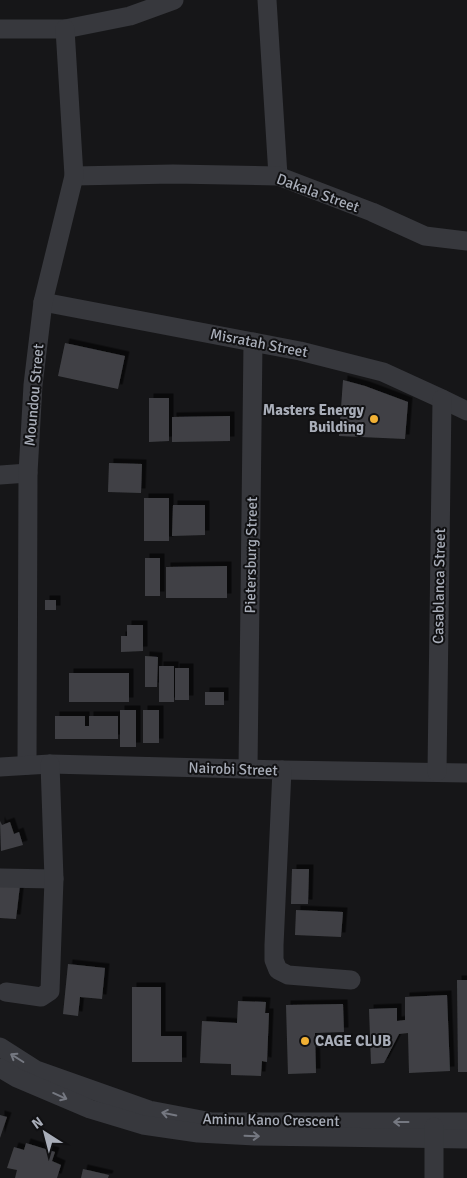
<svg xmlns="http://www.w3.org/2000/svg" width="467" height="1178" viewBox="0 0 467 1178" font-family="Signika,sans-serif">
  <defs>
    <filter id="shadow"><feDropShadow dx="4.5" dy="-4.5" stdDeviation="0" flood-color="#0009"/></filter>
  </defs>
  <rect width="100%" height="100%" fill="#161618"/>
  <g fill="#404145" filter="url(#shadow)">
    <polygon points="65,343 125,356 118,389 58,376"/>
    <polygon points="343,380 365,386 408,402 405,439 339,436"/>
    <polygon points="149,398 169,398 169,441 149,442"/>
    <polygon points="230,416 230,441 172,442 172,417"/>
    <polygon points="109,463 142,464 141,493 108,492"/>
    <rect x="144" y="498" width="25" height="43"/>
    <polygon points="173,505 205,505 205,535 172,536"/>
    <rect x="145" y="558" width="15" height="38"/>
    <polygon points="227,566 227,598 166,598 166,567"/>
    <rect x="45" y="600" width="11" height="10"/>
    <polygon points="127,625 143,625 143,651 121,652 121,636 127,636"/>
    <polygon points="145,656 158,657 157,687 145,687"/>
    <rect x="159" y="666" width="15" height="36"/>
    <rect x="175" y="668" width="14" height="32"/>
    <rect x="69" y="673" width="60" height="29"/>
    <rect x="205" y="692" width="19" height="13"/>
    <rect x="120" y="710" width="16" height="37"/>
    <rect x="143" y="710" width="16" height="33"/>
    <polygon points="55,716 85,716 85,726 89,726 89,716 118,716 118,739 55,739"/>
    <polygon points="0,821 2,825 10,822 14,834 19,832 23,845 1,851"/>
    <polygon points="292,869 309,869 308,904 291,904"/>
    <polygon points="0,883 20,885 16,919 0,918"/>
    <polygon points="296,910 343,912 341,937 295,935"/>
    <polygon points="68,964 105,968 102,999 80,997 78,1016 63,1014"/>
    <polygon points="457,980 467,980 467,1072 458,1072"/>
    <polygon points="132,987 161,987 161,1036 182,1036 182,1062 132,1062"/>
    <polygon points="447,995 450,1071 409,1073 408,1033 399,1034 384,1063 371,1064 369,1009 397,1008 397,1021 405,1020 405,997"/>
    <polygon points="238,1001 266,1002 265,1013 269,1013 267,1062 262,1061 261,1076 231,1075 231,1064 200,1063 202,1021 237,1023"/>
    <polygon points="343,1004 344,1032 315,1033 316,1073 288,1074 286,1005"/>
    <polygon points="0,1115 7,1117 0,1138"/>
    <polygon points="26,1143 55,1152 52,1161 61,1165 57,1178 15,1178 17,1170 7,1168 14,1147 24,1150"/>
    <polygon points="83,1169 109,1175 108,1178 81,1178"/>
  </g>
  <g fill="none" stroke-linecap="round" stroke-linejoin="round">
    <g stroke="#37383d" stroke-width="19">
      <polyline points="267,0 278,176"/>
      <polyline points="0,29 65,29 130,16 174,0"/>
      <polyline points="74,176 173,174 278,176 372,212 425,236 467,241"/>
      <polyline points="43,302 300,351 383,372 442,399 467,411"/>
      <polyline points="0,475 28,473"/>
      <polyline points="27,765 28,473 33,385 43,302 74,176 65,29"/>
      <polyline points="0,767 50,764 282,770 467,773"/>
      <polyline points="248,769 253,342"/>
      <polyline points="282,770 274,945 274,960 278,970 288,975 351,980"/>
      <polyline points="437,772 442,399"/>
      <polyline points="0,878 54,879"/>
      <polyline points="6,992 41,997 50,991 54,879 50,764"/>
      <polyline points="0,1047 36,1070 149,1110 212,1122 467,1122"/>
      <polyline points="0,1068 17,1078 90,1109 143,1125 198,1133 255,1136 467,1139"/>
      <polyline points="434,1127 434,1178"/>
    </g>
  </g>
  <defs><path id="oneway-shaft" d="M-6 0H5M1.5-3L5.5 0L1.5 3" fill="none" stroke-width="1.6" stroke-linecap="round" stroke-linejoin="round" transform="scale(1.25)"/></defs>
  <g stroke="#757881">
    <use href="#oneway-shaft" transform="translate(17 1058) rotate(-148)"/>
    <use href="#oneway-shaft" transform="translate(60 1096) rotate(24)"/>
    <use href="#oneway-shaft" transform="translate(169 1114) rotate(-169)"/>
    <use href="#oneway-shaft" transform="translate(401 1122) rotate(180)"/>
    <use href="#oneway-shaft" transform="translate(252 1136) rotate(2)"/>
  </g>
  <g fill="#f2b134" stroke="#111113" stroke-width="2">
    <circle cx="374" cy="419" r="5"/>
    <circle cx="305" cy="1041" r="5"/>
  </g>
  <g text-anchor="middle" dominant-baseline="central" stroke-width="4" stroke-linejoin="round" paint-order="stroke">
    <g font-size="15" fill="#a8adb8" stroke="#111113">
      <text transform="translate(318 193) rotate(20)">Dakala Street</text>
      <text transform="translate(259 343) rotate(11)">Misratah Street</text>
      <text transform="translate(34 395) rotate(-85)">Moundou Street</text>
      <text transform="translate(251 555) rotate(-89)">Pietersburg Street</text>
      <text transform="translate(439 586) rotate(-89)">Casablanca Street</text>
      <text transform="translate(233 769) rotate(2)">Nairobi Street</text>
      <text transform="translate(271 1120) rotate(1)">Aminu Kano Crescent</text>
    </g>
    <g font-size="15" font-weight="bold" fill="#a8adb8" stroke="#111113" text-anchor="end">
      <text x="364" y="410">Masters Energy<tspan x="364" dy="17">Building</tspan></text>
      <text x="315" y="1041" text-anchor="start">CAGE CLUB</text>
    </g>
  </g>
  <g transform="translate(45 1133) rotate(324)" stroke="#111113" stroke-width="4" paint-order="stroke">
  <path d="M0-4L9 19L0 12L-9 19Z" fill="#a8adb8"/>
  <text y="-8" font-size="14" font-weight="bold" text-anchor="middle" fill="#a8adb8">N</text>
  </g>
</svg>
